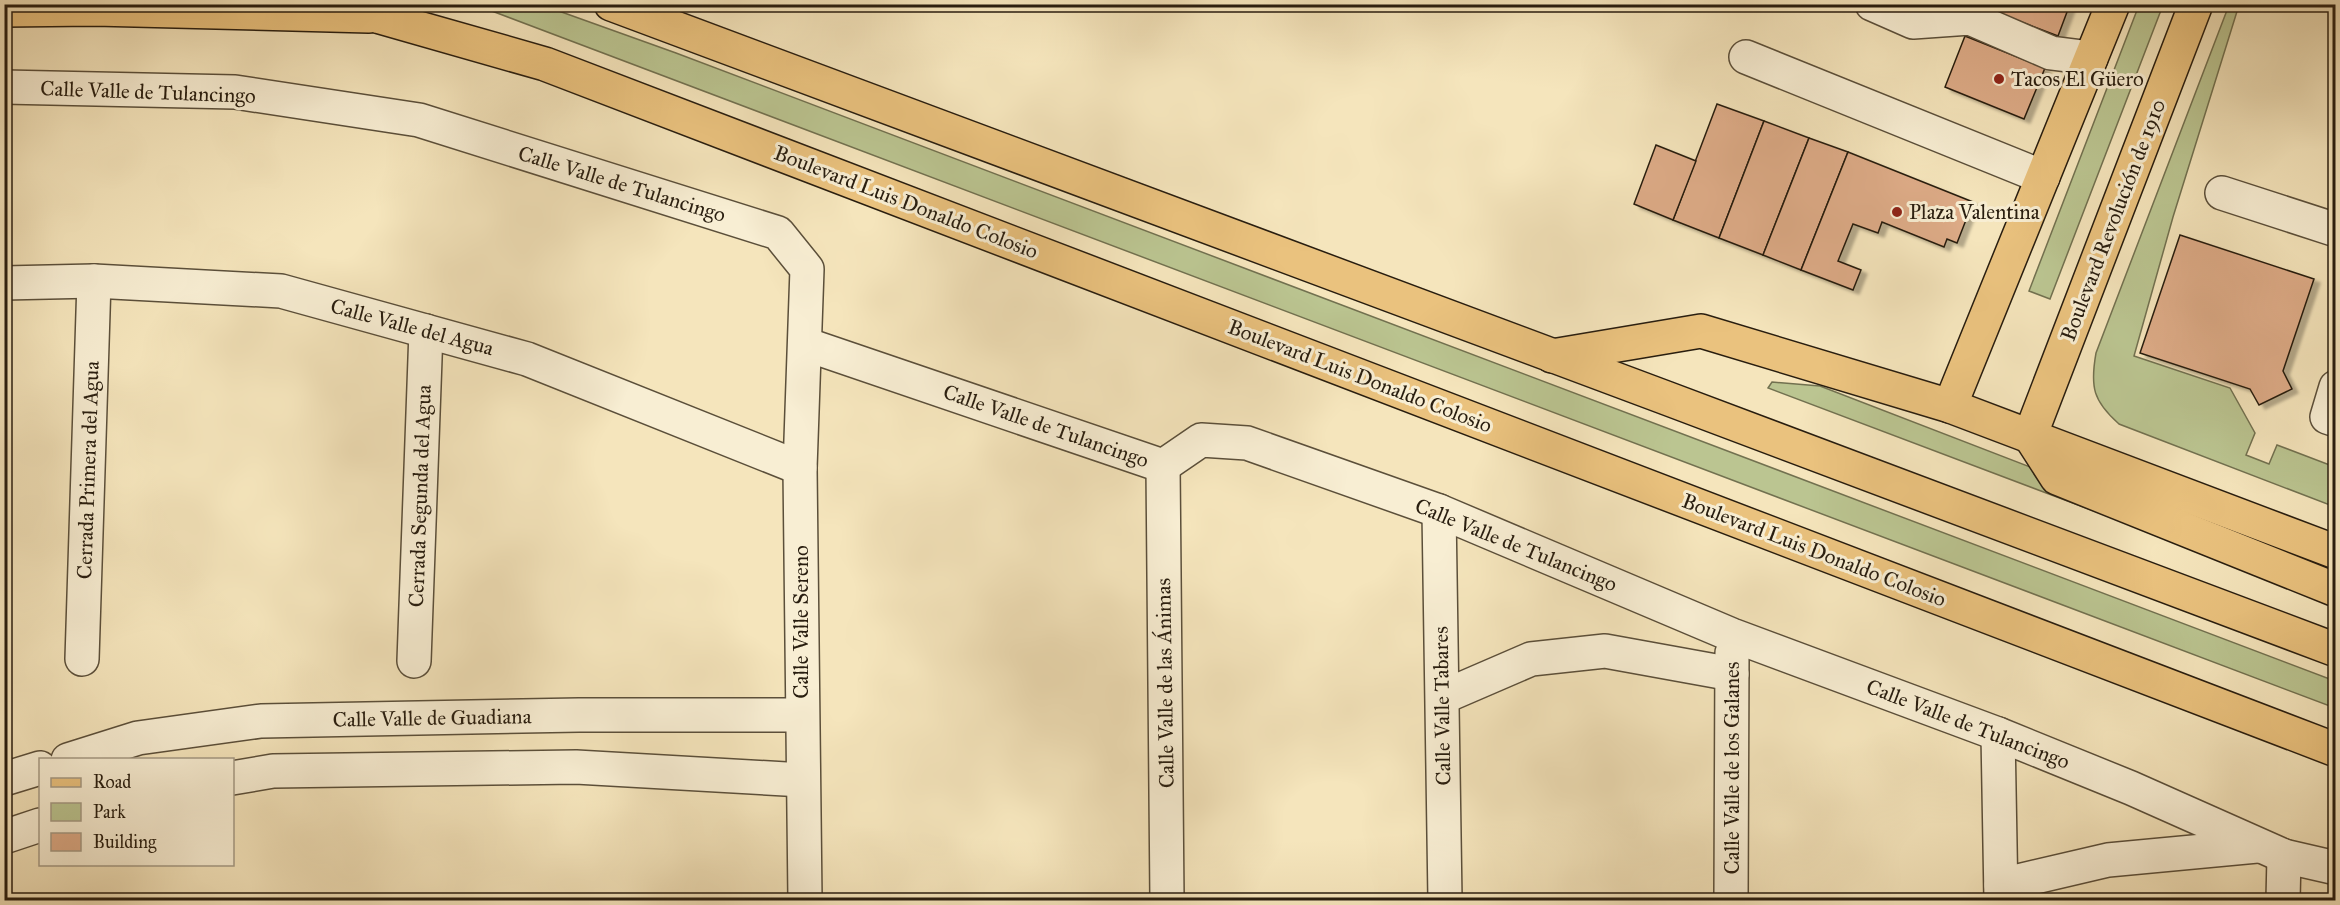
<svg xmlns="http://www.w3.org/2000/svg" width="2340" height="905" viewBox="0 0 2340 905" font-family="'IM FELL Great Primer',serif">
  <defs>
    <filter id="shadow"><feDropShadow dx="6" dy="4" stdDeviation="1.5" flood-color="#0004"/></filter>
  </defs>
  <rect width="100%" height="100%" fill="#f5e5bc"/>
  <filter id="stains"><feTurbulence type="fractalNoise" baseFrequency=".00333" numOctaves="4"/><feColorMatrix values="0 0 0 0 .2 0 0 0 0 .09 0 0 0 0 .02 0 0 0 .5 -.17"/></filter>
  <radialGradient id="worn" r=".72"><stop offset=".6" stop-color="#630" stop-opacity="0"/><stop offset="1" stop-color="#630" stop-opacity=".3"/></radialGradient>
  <g fill="#bbc591" stroke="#727150" stroke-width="1.5">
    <polygon points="542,5 676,53 2335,681 2335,708 476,5"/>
    <polygon points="2139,5 2163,5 2050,299 2029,291"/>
    <path d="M2229,5H2239L2173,217L2134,356L2230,388L2255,433L2246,455L2269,464L2277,445L2335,467V507L2119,424C2093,401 2090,387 2096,353Z"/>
    <polygon points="1772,382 1820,386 2043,472 2314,594 1768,388"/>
  </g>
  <g fill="#ddab87" stroke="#281d0f" stroke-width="1.5" filter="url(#shadow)">
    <polygon points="1983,4 2070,4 2058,36 1982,7"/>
    <polygon points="1965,36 2045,68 2024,119 1945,87"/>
    <polygon points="1717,104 1764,121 1719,238 1673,220"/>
    <polygon points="1764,121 1809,138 1763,255 1719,238"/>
    <polygon points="1809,138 1848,152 1801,270 1763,255"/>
    <polygon points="1656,145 1696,161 1673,220 1634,204"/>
    <polygon points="1848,152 1973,202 1957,243 1947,239 1944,247 1882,222 1878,233 1853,224 1838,261 1861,270 1853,290 1801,270"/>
    <polygon points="2180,235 2314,279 2283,371 2292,389 2259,405 2250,389 2140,353"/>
  </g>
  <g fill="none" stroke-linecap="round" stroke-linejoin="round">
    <g stroke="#5b4f3a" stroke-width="36">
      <g id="minor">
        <polyline points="1872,4 1913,22 1970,18 2051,53 2091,58"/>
        <polyline points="1746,57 2043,177"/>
        <polyline points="4,87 235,92 419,120 778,233 807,269 800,468 805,900"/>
        <polyline points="2222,193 2336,230"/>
        <polyline points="4,283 94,281 281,291 527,359 800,468"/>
        <polyline points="805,344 1163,466"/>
        <polyline points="2336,387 2327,417 2336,420"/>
        <polyline points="1163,466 1201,440 1247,443 1439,511 1732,635 1998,734 2131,788 2284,856 2336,868"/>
        <polyline points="1163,466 1167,900"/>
        <polyline points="1439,511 1445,900"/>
        <polyline points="82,659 94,281"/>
        <polyline points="414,661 426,331"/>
        <polyline points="1443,697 1531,659 1605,651 1732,674"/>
        <polyline points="1998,734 2001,900"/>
        <polyline points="68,760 138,738 261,721 579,715 801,715"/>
        <polyline points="232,778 273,771 576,767 803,780"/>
        <polyline points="4,779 40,768"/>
        <polyline points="4,837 40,825"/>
        <polyline points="2001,885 2108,860 2257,846"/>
        <polyline points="1731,900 1732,653"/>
        <polyline points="2283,900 2284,856"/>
      </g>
    </g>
    <g stroke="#281d0f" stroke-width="36">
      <g id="major">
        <polyline points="346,4 380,17 545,64 2336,750"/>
        <path d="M611,4C1187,215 1761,435 2336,650"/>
        <polyline points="4,10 95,9 369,16"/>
        <polyline points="1552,356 1701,331 1950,406 2336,552"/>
        <polyline points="1950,406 2113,4"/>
        <polyline points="2030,436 2196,4"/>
        <polyline points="2030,436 2057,478 2336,590"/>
      </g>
    </g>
    <use href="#minor" stroke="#f8eed3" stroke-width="33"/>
    <use href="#major" stroke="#eac27e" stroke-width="33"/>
  </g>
  <g fill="#8f2418" stroke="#f8eed3" stroke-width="2">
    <circle cx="1999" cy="79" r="6"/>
    <circle cx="1897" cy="212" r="6"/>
  </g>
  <g text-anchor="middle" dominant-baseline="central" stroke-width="6" stroke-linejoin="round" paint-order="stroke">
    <g font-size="21" fill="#281d0f" stroke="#f8eed3" text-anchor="start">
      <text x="2011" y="79">Tacos El Güero</text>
      <text x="1909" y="212">Plaza Valentina</text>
    </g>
    <g font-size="21" fill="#281d0f" stroke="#f8eed3">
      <text transform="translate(148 92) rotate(2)">Calle Valle de Tulancingo</text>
      <text transform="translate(622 184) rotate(17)">Calle Valle de Tulancingo</text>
      <text transform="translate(906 202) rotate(21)">Boulevard Luis Donaldo Colosio</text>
      <text transform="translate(2113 220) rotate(-69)">Boulevard Revolución de 1910</text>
      <text transform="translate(412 327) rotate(15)">Calle Valle del Agua</text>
      <text transform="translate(1360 376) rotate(21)">Boulevard Luis Donaldo Colosio</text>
      <text transform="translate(1046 426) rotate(19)">Calle Valle de Tulancingo</text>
      <text transform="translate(88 470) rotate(-88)">Cerrada Primera del Agua</text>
      <text transform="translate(420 496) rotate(-88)">Cerrada Segunda del Agua</text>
      <text transform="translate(1516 545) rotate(22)">Calle Valle de Tulancingo</text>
      <text transform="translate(1814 550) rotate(21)">Boulevard Luis Donaldo Colosio</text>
      <text transform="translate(801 622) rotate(-90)">Calle Valle Sereno</text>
      <text transform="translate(1165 683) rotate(-91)">Calle Valle de las Ánimas</text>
      <text transform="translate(1442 706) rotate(-91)">Calle Valle Tabares</text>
      <text transform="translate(432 718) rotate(-1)">Calle Valle de Guadiana</text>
      <text transform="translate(1968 724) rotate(21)">Calle Valle de Tulancingo</text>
      <text transform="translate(1732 768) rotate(-90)">Calle Valle de los Galanes</text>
    </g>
  </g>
  <rect width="2340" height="905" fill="none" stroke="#f5e5bc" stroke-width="24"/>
  <rect x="6" y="6" width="2328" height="893" fill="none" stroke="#281d0f" stroke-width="3"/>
  <rect x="12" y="12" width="2316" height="881" fill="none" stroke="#281d0f" stroke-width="1.5"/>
  <rect x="39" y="758" width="195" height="108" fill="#f8eed3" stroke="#a59a85" stroke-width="1.5"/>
  <rect x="51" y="778" width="30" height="9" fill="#eac27e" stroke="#a59a85" stroke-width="1.5"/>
  <text x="93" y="788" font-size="18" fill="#281d0f">Road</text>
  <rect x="51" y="803" width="30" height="18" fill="#bbc591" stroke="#a59a85" stroke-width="1.5"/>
  <text x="93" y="818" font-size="18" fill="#281d0f">Park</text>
  <rect x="51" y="833" width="30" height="18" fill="#ddab87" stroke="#a59a85" stroke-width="1.5"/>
  <text x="93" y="848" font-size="18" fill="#281d0f">Building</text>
  <rect width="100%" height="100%" filter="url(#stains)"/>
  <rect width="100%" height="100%" fill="url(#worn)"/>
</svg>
